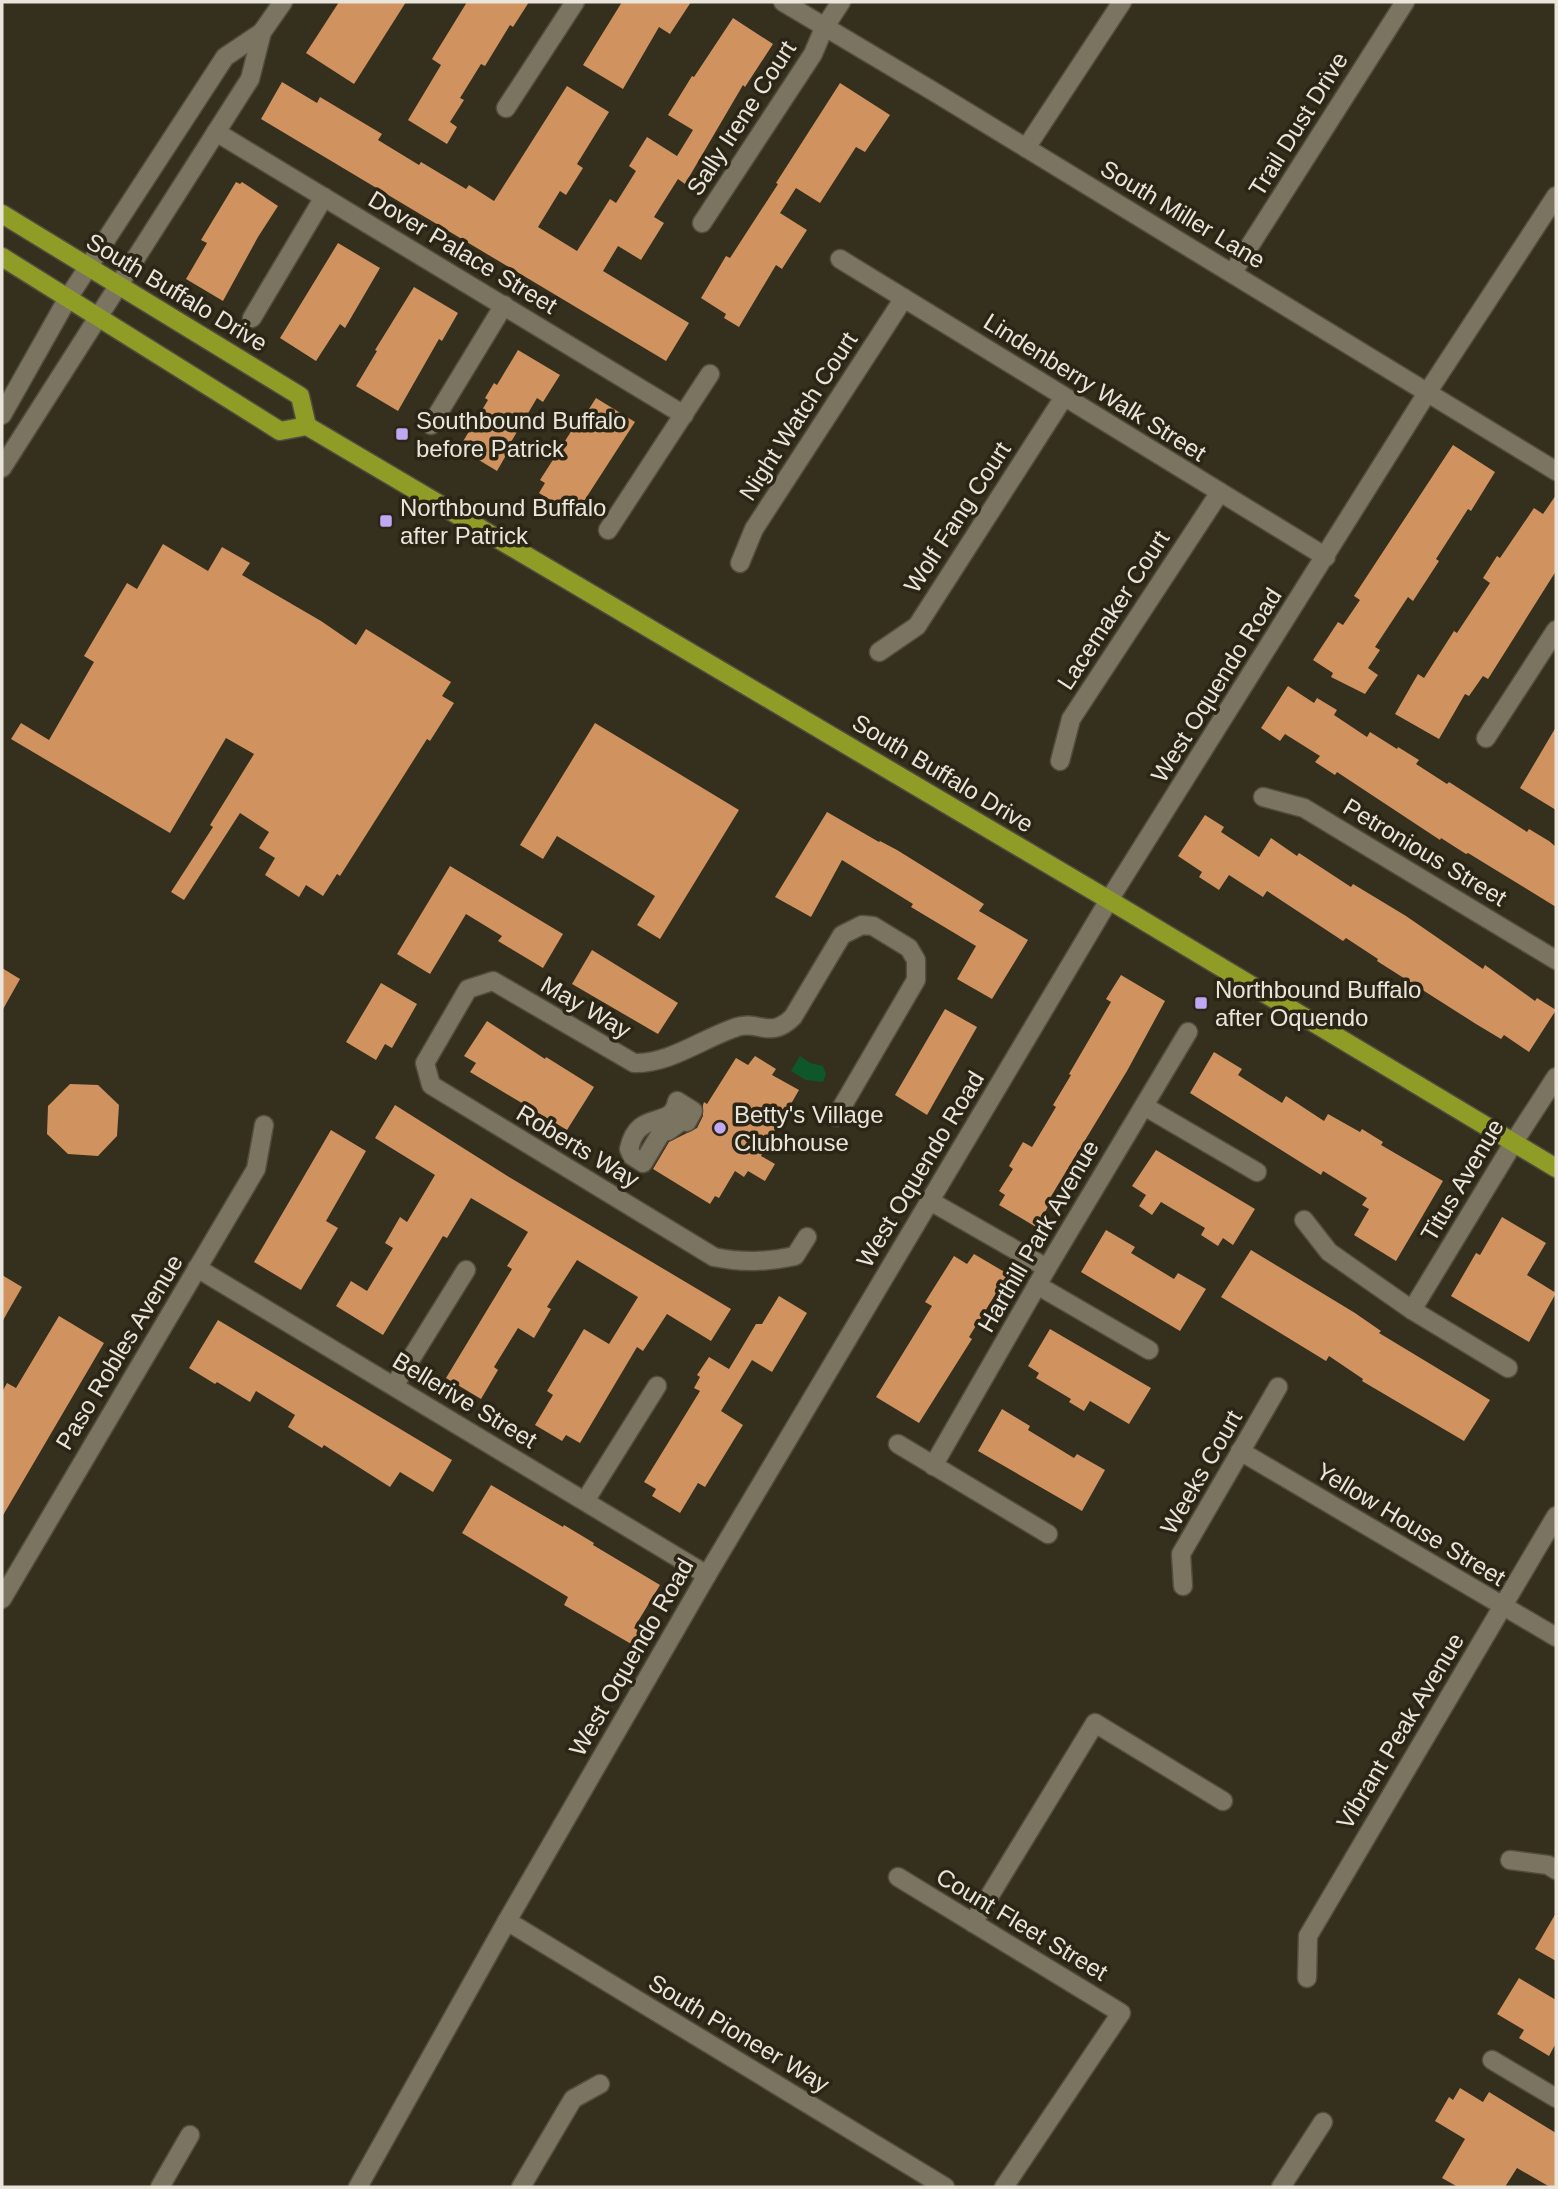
<svg xmlns="http://www.w3.org/2000/svg" width="1558" height="2189" viewBox="0 0 1558 2189" font-family="Helvetica,sans-serif">
  <rect width="100%" height="100%" fill="#352f1e"/>
  <polygon fill="#0e572a" points="800,1056 810,1063 823,1066 826,1074 823,1082 806,1080 791,1071"/>
  <g fill="#d0935f">
    <polygon points="339,2 406,2 354,84 306,53"/>
    <polygon points="467,2 529,2 513,27 510,25 485,66 481,64 460,98 464,100 450,122 457,127 447,144 408,120 441,65 432,59"/>
    <polygon points="622,2 691,2 670,34 659,27 623,89 583,65"/>
    <polygon points="733,18 773,44 745,87 743,85 685,184 678,179 654,217 664,223 641,260 618,246 603,271 689,323 666,361 261,119 282,82 317,103 320,97 382,134 378,140 419,165 421,162 466,189 469,185 494,201 567,86 609,112 577,164 583,168 566,195 560,191 538,227 577,251 610,199 616,203 636,171 629,166 647,137 677,156 693,130 668,115 692,76 694,77"/>
    <polygon points="840,83 890,115 865,152 856,147 820,203 796,188 780,213 807,230 782,269 776,265 739,327 724,318 726,314 701,298 726,256 730,258 778,184 776,183"/>
    <polygon points="236,182 240,184 242,182 278,206 258,237 223,301 186,279 207,243 201,240"/>
    <polygon points="338,243 380,268 345,328 340,324 316,361 280,338"/>
    <polygon points="414,287 458,313 442,341 439,339 398,411 356,386 377,351 375,350"/>
    <polygon points="518,350 560,375 543,402 537,398 511,442 513,443 497,471 459,448 488,400 485,398 494,383 497,385"/>
    <polygon points="596,398 635,422 575,515 539,493 545,483 540,480 572,430 575,431"/>
    <polygon points="1453,445 1495,472 1471,511 1468,509 1436,559 1439,561 1413,601 1408,597 1375,647 1380,650 1368,668 1378,675 1365,694 1331,677 1333,673 1313,660 1338,622 1343,625 1360,600 1354,596"/>
    <polygon points="1556,495 1556,571 1488,679 1483,676 1469,696 1465,694 1439,739 1395,714 1418,674 1424,678 1454,631 1457,633 1490,583 1483,578 1497,556 1500,558 1534,508 1543,514"/>
    <polygon points="163,544 208,571 222,547 250,563 242,575 321,621 356,645 366,629 451,682 442,696 454,703 430,741 427,739 340,876 337,874 323,896 306,885 299,897 265,875 275,858 259,848 269,832 240,813 184,900 171,892 213,827 210,825 254,754 226,738 170,833 11,739 21,723 49,740 94,662 84,656 127,583 137,589"/>
    <polygon points="1288,686 1314,703 1317,698 1337,710 1334,715 1367,737 1370,732 1397,749 1398,747 1419,760 1416,764 1447,784 1449,782 1527,832 1529,829 1549,841 1556,847 1556,907 1468,853 1466,854 1441,838 1440,840 1337,772 1335,775 1315,762 1320,756 1285,734 1280,741 1261,728"/>
    <polygon points="595,723 739,810 660,939 637,925 655,896 557,836 543,859 520,845"/>
    <polygon points="1556,727 1556,810 1520,788"/>
    <polygon points="827,812 879,842 880,841 897,850 984,904 979,911 1028,940 992,999 957,979 976,946 911,907 913,904 842,860 811,917 775,897"/>
    <polygon points="1205,815 1224,827 1221,832 1259,857 1271,838 1297,856 1299,853 1351,887 1353,884 1406,916 1483,969 1485,965 1535,1001 1537,998 1556,1010 1529,1052 1504,1035 1501,1039 1476,1024 1377,961 1378,959 1346,938 1343,941 1267,891 1263,897 1229,875 1219,890 1199,877 1202,872 1178,856"/>
    <polygon points="450,866 563,934 543,968 498,941 502,936 466,914 430,974 397,954"/>
    <polygon points="592,950 678,1003 658,1034 572,984"/>
    <polygon points="2,968 20,979 2,1011"/>
    <polygon points="1121,975 1165,1001 1127,1071 1050,1198 1052,1200 1036,1227 999,1205 1005,1195 999,1191 1013,1169 1009,1166 1023,1142 1032,1147 1056,1107 1053,1105 1071,1075 1069,1074 1111,1002 1106,999"/>
    <polygon points="381,983 417,1004 392,1048 385,1044 376,1060 346,1042"/>
    <polygon points="945,1009 977,1027 927,1115 895,1095"/>
    <polygon points="487,1021 545,1059 546,1057 594,1087 567,1130 470,1072 476,1063 464,1056"/>
    <polygon points="1214,1052 1242,1069 1238,1075 1282,1103 1286,1096 1324,1121 1328,1114 1360,1132 1362,1129 1383,1142 1381,1145 1443,1181 1396,1261 1354,1235 1369,1209 1362,1205 1367,1198 1323,1171 1321,1175 1190,1093"/>
    <polygon points="755,1056 776,1069 772,1075 799,1090 761,1156 775,1164 765,1181 748,1171 744,1177 735,1171 719,1198 715,1196 710,1204 653,1169 669,1142 697,1128 703,1116 703,1105 704,1102 707,1104 736,1058 748,1065"/>
    <polygon points="70,1084 98,1085 119,1105 117,1136 98,1156 68,1154 47,1134 48,1106"/>
    <polygon points="395,1105 509,1177 731,1309 711,1341 667,1314 643,1351 637,1347 580,1443 566,1435 562,1441 535,1425 553,1395 547,1391 584,1329 609,1344 638,1297 577,1260 547,1307 551,1309 534,1338 518,1328 494,1367 498,1370 481,1399 446,1378 512,1269 507,1266 528,1232 471,1198 447,1238 443,1236 383,1335 336,1306 351,1281 367,1291 393,1248 385,1243 400,1217 407,1222 435,1175 375,1138"/>
    <polygon points="331,1130 366,1151 326,1221 338,1228 301,1290 254,1262"/>
    <polygon points="1156,1150 1255,1209 1233,1245 1223,1238 1218,1246 1201,1235 1205,1228 1161,1202 1152,1215 1139,1206 1146,1195 1132,1186"/>
    <polygon points="1502,1217 1546,1243 1527,1275 1556,1293 1529,1342 1451,1296 1476,1253 1480,1255"/>
    <polygon points="1106,1230 1135,1247 1131,1253 1174,1279 1178,1273 1206,1289 1180,1331 1081,1272"/>
    <polygon points="1251,1250 1355,1313 1381,1331 1379,1333 1490,1400 1464,1441 1362,1381 1363,1379 1329,1356 1326,1361 1221,1297"/>
    <polygon points="974,1254 1008,1274 969,1337 972,1339 919,1423 876,1397 932,1306 925,1302 954,1256 967,1264"/>
    <polygon points="2,1275 22,1287 2,1322"/>
    <polygon points="779,1296 807,1313 772,1372 752,1360 721,1411 743,1425 705,1487 698,1483 680,1513 652,1496 656,1489 644,1482 700,1391 694,1388 700,1377 697,1375 709,1357 729,1369 756,1324 762,1324"/>
    <polygon points="59,1316 104,1343 2,1517 2,1392 7,1383 16,1388"/>
    <polygon points="218,1320 452,1460 433,1492 400,1472 390,1487 324,1445 322,1448 288,1427 295,1415 256,1391 250,1402 217,1382 215,1384 189,1368"/>
    <polygon points="1050,1329 1151,1388 1129,1424 1090,1401 1084,1411 1069,1402 1071,1399 1036,1378 1039,1373 1028,1366"/>
    <polygon points="1002,1409 1030,1426 1028,1430 1074,1458 1077,1454 1105,1470 1082,1511 978,1451"/>
    <polygon points="491,1485 563,1527 564,1525 594,1543 593,1545 660,1585 634,1628 641,1632 633,1645 564,1605 568,1597 462,1533"/>
    <polygon points="1556,1913 1556,1961 1535,1949"/>
    <polygon points="1519,1978 1556,2000 1556,2043 1549,2056 1519,2038 1524,2030 1497,2014"/>
    <polygon points="1460,2088 1483,2102 1489,2092 1556,2133 1556,2187 1550,2187 1517,2168 1505,2187 1458,2187 1442,2178 1465,2139 1435,2121 1449,2097 1453,2100"/>
  </g>
  <g fill="none" stroke-linecap="round" stroke-linejoin="round">
    <g stroke="#524d3e" stroke-width="21">
      <g id="minor">
        <polyline points="783,2 931,90 1556,471"/>
        <polyline points="506,108 575,2"/>
        <polyline points="216,132 684,415"/>
        <polyline points="1026,148 1122,2"/>
        <polyline points="702,223 813,54 824,28 841,2"/>
        <polyline points="840,259 1326,557"/>
        <polyline points="1233,272 1405,2"/>
        <polyline points="252,318 324,197"/>
        <polyline points="2,415 68,298 225,57 262,32"/>
        <polyline points="431,425 504,305"/>
        <polyline points="2,468 250,79 262,32 283,2"/>
        <polyline points="608,530 710,374"/>
        <polyline points="740,563 754,529 904,298"/>
        <polyline points="879,652 917,626 1064,397"/>
        <polyline points="1486,738 1556,630"/>
        <polyline points="1060,761 1071,719 1220,492"/>
        <polyline points="1263,797 1304,808 1556,960"/>
        <path d="M677,1101L693,1111L687,1122L683,1120L668,1131L664,1128L643,1163L632,1156L629,1149C638,1107 672,1131 677,1101Z"/>
        <polyline points="1144,1106 1257,1172"/>
        <polyline points="930,1201 1047,1268"/>
        <polyline points="1304,1220 1329,1252 1412,1310 1508,1368"/>
        <path d="M807,1237L795,1256C767,1262 743,1263 714,1257L431,1085L425,1063L468,989L493,981L634,1063C670,1064 703,1038 737,1027C759,1020 770,1040 793,1017L842,935L862,925L873,926L909,948L916,960V980L836,1117"/>
        <polyline points="197,1268 707,1575"/>
        <polyline points="1037,1285 1149,1350"/>
        <polyline points="1412,1310 1514,1142 1556,1077"/>
        <polyline points="394,1386 466,1270"/>
        <polyline points="898,1444 1048,1534"/>
        <polyline points="1240,1451 1556,1637"/>
        <polyline points="933,1466 1047,1268 1188,1032"/>
        <polyline points="585,1501 657,1386"/>
        <polyline points="1183,1586 1181,1554 1278,1387"/>
        <polyline points="2,1599 256,1169 264,1125"/>
        <polyline points="1510,1860 1548,1865 1556,1870"/>
        <polyline points="898,1877 1121,2013 1004,2187"/>
        <polyline points="507,1921 945,2187"/>
        <polyline points="973,1923 1095,1723 1223,1801"/>
        <polyline points="1307,1978 1308,1936 1556,1516"/>
        <polyline points="1492,2060 1556,2098"/>
        <polyline points="160,2187 190,2135"/>
        <polyline points="358,2187 507,1921 707,1575 1109,900 1427,393 1556,196"/>
        <polyline points="521,2187 573,2099 600,2084"/>
        <polyline points="1281,2187 1323,2122"/>
      </g>
    </g>
    <g stroke="#524d3e" stroke-width="21">
      <g id="major">
        <polyline points="2,214 300,396 307,426"/>
        <polyline points="2,257 280,431 307,426 1109,900 1556,1168"/>
      </g>
    </g>
    <use href="#minor" stroke="#7b7461" stroke-width="18"/>
    <use href="#major" stroke="#8f9d27" stroke-width="18"/>
  </g>
  <g fill="#c1a8f3" stroke="#2b2515" stroke-width="2.5">
    <rect x="395" y="427" width="14" height="14" rx="3.5"/>
    <rect x="379" y="514" width="14" height="14" rx="3.5"/>
    <rect x="1194" y="996" width="14" height="14" rx="3.5"/>
    <circle cx="720" cy="1128" r="7"/>
  </g>
  <g text-anchor="middle" dominant-baseline="central" stroke-width="7" stroke-linejoin="round" paint-order="stroke">
    <g font-size="24" fill="#e9e5db" stroke="#2b2515">
      <text transform="translate(741 118) rotate(-57)">Sally Irene Court</text>
      <text transform="translate(1298 124) rotate(-58)">Trail Dust Drive</text>
      <text transform="translate(1183 214) rotate(31)">South Miller Lane</text>
      <text transform="translate(463 252) rotate(31)">Dover Palace Street</text>
      <text transform="translate(177 292) rotate(31)">South Buffalo Drive</text>
      <text transform="translate(1095 387) rotate(32)">Lindenberry Walk Street</text>
      <text transform="translate(798 416) rotate(-57)">Night Watch Court</text>
      <text transform="translate(957 517) rotate(-57)">Wolf Fang Court</text>
      <text transform="translate(1113 610) rotate(-57)">Lacemaker Court</text>
      <text transform="translate(1216 685) rotate(-58)">West Oquendo Road</text>
      <text transform="translate(943 773) rotate(31)">South Buffalo Drive</text>
      <text transform="translate(1425 852) rotate(31)">Petronious Street</text>
      <text transform="translate(586 1007) rotate(30)">May Way</text>
      <text transform="translate(578 1146) rotate(31)">Roberts Way</text>
      <text transform="translate(920 1169) rotate(-59)">West Oquendo Road</text>
      <text transform="translate(1462 1180) rotate(-59)">Titus Avenue</text>
      <text transform="translate(1038 1236) rotate(-60)">Harthill Park Avenue</text>
      <text transform="translate(119 1352) rotate(-59)">Paso Robles Avenue</text>
      <text transform="translate(465 1400) rotate(31)">Bellerive Street</text>
      <text transform="translate(1201 1472) rotate(-60)">Weeks Court</text>
      <text transform="translate(1411 1524) rotate(31)">Yellow House Street</text>
      <text transform="translate(631 1657) rotate(-60)">West Oquendo Road</text>
      <text transform="translate(1400 1731) rotate(-59)">Vibrant Peak Avenue</text>
      <text transform="translate(1022 1924) rotate(31)">Count Fleet Street</text>
      <text transform="translate(739 2033) rotate(31)">South Pioneer Way</text>
    </g>
    <g font-size="24" fill="#e9e5db" stroke="#2b2515" text-anchor="start">
      <text x="416" y="420">Southbound Buffalo<tspan x="416" dy="28">before Patrick</tspan></text>
      <text x="400" y="507">Northbound Buffalo<tspan x="400" dy="28">after Patrick</tspan></text>
      <text x="1215" y="989">Northbound Buffalo<tspan x="1215" dy="28">after Oquendo</tspan></text>
      <text x="734" y="1114">Betty's Village<tspan x="734" dy="28">Clubhouse</tspan></text>
    </g>
  </g>
  <rect width="1558" height="2189" fill="none" stroke="#e9e5db" stroke-width="7"/>
</svg>
